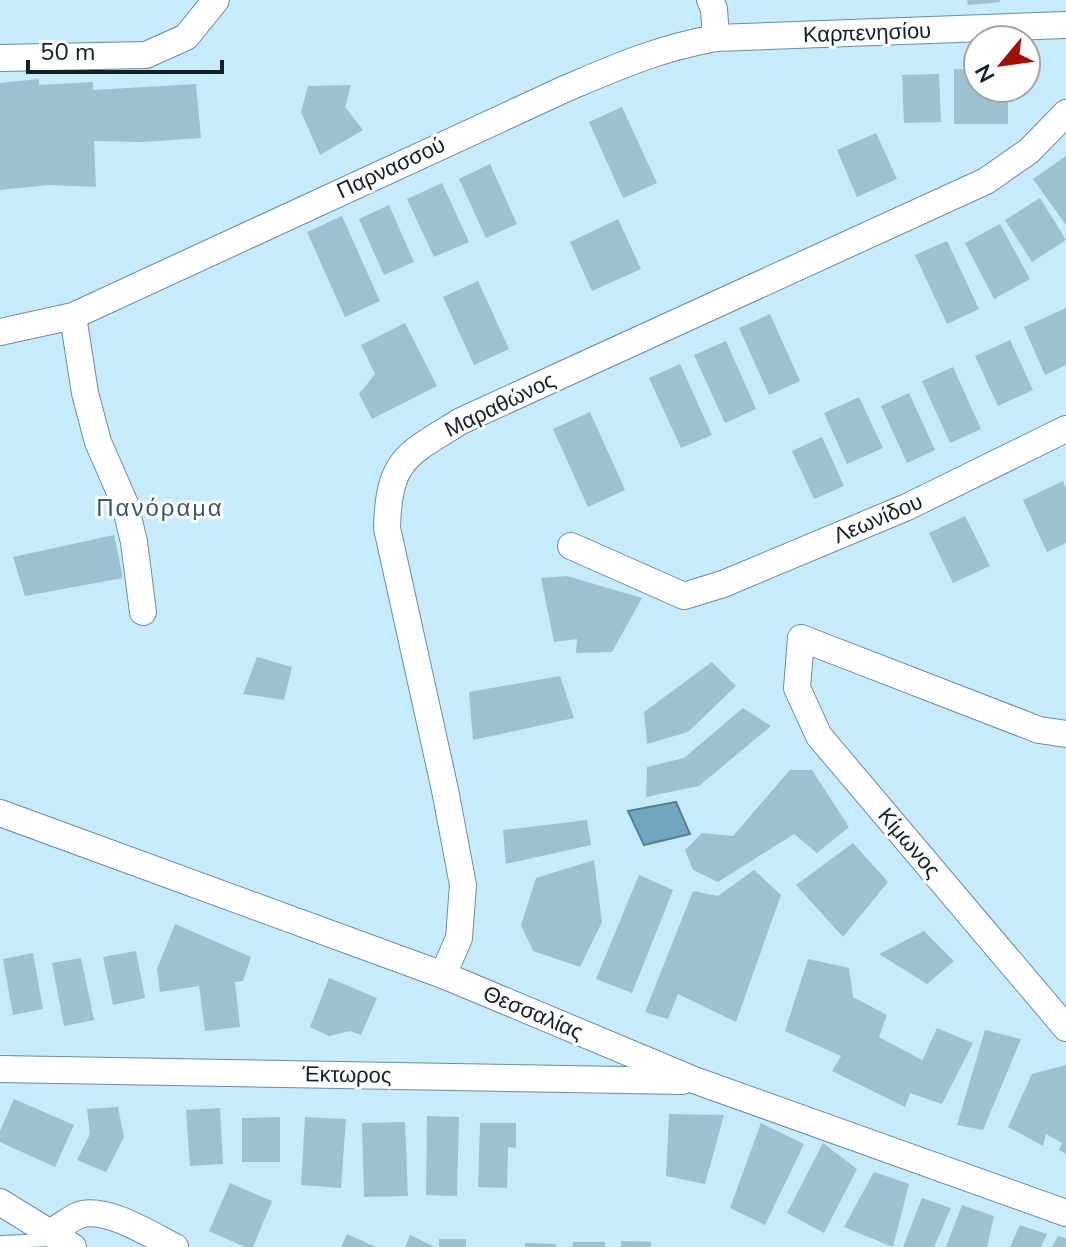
<svg xmlns="http://www.w3.org/2000/svg" width="1066" height="1247" viewBox="0 0 1066 1247" font-family="'Nunito Sans',sans-serif">
  <rect width="100%" height="100%" fill="#c6ebfc"/>
  <polygon fill="#72a8bf" stroke="#568092" stroke-width="2" points="676,802 690,834 644,845 628,811"/>
  <g fill="#9dc1d1">
    <polygon points="967,0 1000,0 1000,2 968,5"/>
    <polygon points="954,69 978,70 978,88 1008,88 1008,124 954,124"/>
    <polygon points="939,74 941,122 904,123 902,75"/>
    <polygon points="39,79 39,85 93,82 93,90 196,84 201,138 143,142 94,141 96,187 48,185 0,190 0,83"/>
    <polygon points="351,85 345,107 363,130 320,155 301,112 308,86"/>
    <polygon points="622,107 657,183 623,198 589,122"/>
    <polygon points="876,133 897,179 857,197 837,150"/>
    <polygon points="1066,156 1066,225 1033,179"/>
    <polygon points="490,164 517,224 486,238 459,179"/>
    <polygon points="442,183 469,242 434,257 407,199"/>
    <polygon points="1040,198 1066,240 1032,262 1005,220"/>
    <polygon points="389,205 414,262 384,275 359,219"/>
    <polygon points="342,216 380,301 345,317 307,232"/>
    <polygon points="618,219 641,269 592,291 570,242"/>
    <polygon points="1000,224 1030,279 994,299 965,243"/>
    <polygon points="947,241 979,309 947,324 915,255"/>
    <polygon points="478,281 509,349 474,365 443,297"/>
    <polygon points="1066,308 1066,365 1045,375 1024,327"/>
    <polygon points="770,314 800,381 769,395 739,328"/>
    <polygon points="405,323 437,386 372,419 359,394 375,374 361,345"/>
    <polygon points="1010,340 1033,390 998,406 975,356"/>
    <polygon points="726,341 756,409 725,423 694,355"/>
    <polygon points="680,364 712,435 681,448 649,378"/>
    <polygon points="953,367 981,429 950,443 922,381"/>
    <polygon points="909,393 935,450 907,463 881,406"/>
    <polygon points="859,397 883,448 847,464 824,413"/>
    <polygon points="590,412 625,490 588,507 553,429"/>
    <polygon points="822,437 844,486 814,499 792,451"/>
    <polygon points="1063,481 1066,488 1066,543 1047,552 1023,500"/>
    <polygon points="965,516 990,566 953,583 929,533"/>
    <polygon points="114,535 123,578 25,596 13,557"/>
    <polygon points="567,576 642,598 612,652 576,653 577,639 554,642 541,578"/>
    <polygon points="257,657 292,667 284,700 243,694"/>
    <polygon points="712,662 736,686 688,732 647,744 644,712"/>
    <polygon points="560,676 574,718 473,740 469,692"/>
    <polygon points="743,708 771,726 699,786 646,797 647,767 684,758"/>
    <polygon points="790,770 812,770 849,827 817,853 794,834 718,882 693,870 685,850 702,833 733,836"/>
    <polygon points="587,820 591,845 506,864 503,830"/>
    <polygon points="853,843 888,882 843,937 796,885"/>
    <polygon points="594,860 602,922 580,967 533,951 521,925 536,878"/>
    <polygon points="754,870 781,895 736,1022 678,994 668,1019 645,1012 693,891 718,896"/>
    <polygon points="639,875 673,890 632,993 596,979"/>
    <polygon points="175,924 251,957 243,981 235,982 240,1027 205,1031 199,986 160,992 157,969"/>
    <polygon points="924,931 954,961 927,984 879,954"/>
    <polygon points="136,951 145,998 113,1005 103,957"/>
    <polygon points="33,953 43,1009 13,1015 3,959"/>
    <polygon points="81,958 94,1020 64,1026 52,963"/>
    <polygon points="808,959 849,968 853,997 887,1015 879,1037 922,1060 919,1068 937,1028 973,1043 942,1104 910,1093 905,1107 832,1071 841,1056 785,1031"/>
    <polygon points="329,978 377,998 361,1035 350,1031 329,1036 310,1027"/>
    <polygon points="985,1030 1021,1039 983,1130 957,1125"/>
    <polygon points="1066,1065 1066,1154 1059,1150 1062,1143 1046,1134 1043,1146 1008,1127 1032,1074"/>
    <polygon points="14,1099 74,1125 55,1167 0,1142 0,1131"/>
    <polygon points="118,1107 124,1137 106,1172 77,1160 90,1134 87,1109"/>
    <polygon points="220,1108 223,1164 190,1166 186,1110"/>
    <polygon points="669,1114 724,1115 705,1184 666,1176"/>
    <polygon points="427,1116 459,1117 457,1196 426,1195"/>
    <polygon points="280,1117 280,1162 242,1162 242,1118"/>
    <polygon points="305,1117 346,1119 341,1188 301,1185"/>
    <polygon points="405,1122 408,1196 364,1197 362,1123"/>
    <polygon points="480,1123 516,1123 516,1148 508,1147 507,1188 478,1187"/>
    <polygon points="761,1123 804,1144 765,1225 730,1208"/>
    <polygon points="823,1143 857,1169 824,1233 787,1213"/>
    <polygon points="874,1172 909,1184 893,1247 844,1227"/>
    <polygon points="230,1183 272,1201 253,1247 245,1247 209,1231"/>
    <polygon points="922,1198 951,1208 934,1247 903,1247"/>
    <polygon points="962,1205 994,1216 987,1247 946,1247"/>
    <polygon points="1020,1225 1047,1234 1041,1247 1010,1247"/>
    <polygon points="347,1234 376,1247 341,1247"/>
    <polygon points="410,1235 435,1247 405,1247"/>
    <polygon points="1058,1236 1066,1238 1066,1247 1052,1247"/>
    <rect x="439" y="1239" width="27" height="8"/>
    <polygon points="621,1241 651,1242 651,1247 621,1247"/>
    <polygon points="573,1242 605,1242 605,1247 572,1247"/>
    <polygon points="525,1243 556,1244 556,1247 525,1247"/>
  </g>
  <g fill="none" stroke-linecap="round" stroke-linejoin="round">
    <g stroke="#6a8c9c" stroke-width="14">
      <polyline id="service" points="0,1242 53,1240"/>
    </g>
    <g stroke="#6a8c9c" stroke-width="28">
      <g id="minor">
        <polyline points="710,0 714,9 716,38"/>
        <polyline points="0,58 146,55 186,37 216,0"/>
        <polyline points="73,316 85,393 98,442 125,504 134,542 143,612"/>
        <path d="M0,332L73,316L567,88C619,66 660,48 716,38L1066,25"/>
        <polyline points="571,546 684,596 723,584 907,507 1066,429"/>
        <polyline points="1066,734 1039,730 801,638 797,688 819,736 1066,1028"/>
        <polyline points="0,813 443,975 694,1080 1066,1213"/>
        <path d="M443,975L459,938L463,885L445,790L387,528C389,459 406,455 461,421L986,181L1029,151L1066,113"/>
        <polyline points="0,1069 682,1081"/>
        <polyline points="0,1202 73,1247"/>
        <path d="M51,1232C60,1227 70,1219 79,1215C106,1206 151,1235 175,1247"/>
      </g>
    </g>
    <use href="#service" stroke="#fff" stroke-width="12"/>
    <use href="#minor" stroke="#fff" stroke-width="26"/>
  </g>
  <g text-anchor="middle" dominant-baseline="central" stroke-width="6" stroke-linejoin="round" paint-order="stroke">
    <g font-size="22" fill="#142228" stroke="#fff">
      <text transform="translate(867 33) rotate(-2)">Καρπενησίου</text>
      <text transform="translate(391 168) rotate(-25)">Παρνασσού</text>
      <text transform="translate(500 405) rotate(-26)">Μαραθώνος</text>
      <text transform="translate(878 519) rotate(-23)">Λεωνίδου</text>
      <text transform="translate(909 843) rotate(50)">Κίμωνος</text>
      <text transform="translate(533 1013) rotate(23)">Θεσσαλίας</text>
      <text transform="translate(347 1075) rotate(1)">Έκτωρος</text>
    </g>
    <g font-size="24" letter-spacing="2" fill="#395968" stroke="#fff">
      <text x="160" y="508">Πανόραμα</text>
    </g>
  </g>
  <g transform="translate(1002 64) rotate(241)"><circle r="38" fill="#ffffff" stroke="#a1a7a9" stroke-width="2"/>
  <path d="M0-6L14 30L0 20L-14 30Z" fill="#a40f06"/>
  <text y="-12" font-size="22" font-weight="bold" text-anchor="middle" fill="#142228">N</text>
  </g>
  <path d="M28 60v12h194v-12" fill="none" stroke="#142228" stroke-width="4"/>
  <text x="40" y="60" font-size="24" fill="#142228" stroke="#ffffff" stroke-width="6" paint-order="stroke">50 m</text>
</svg>
